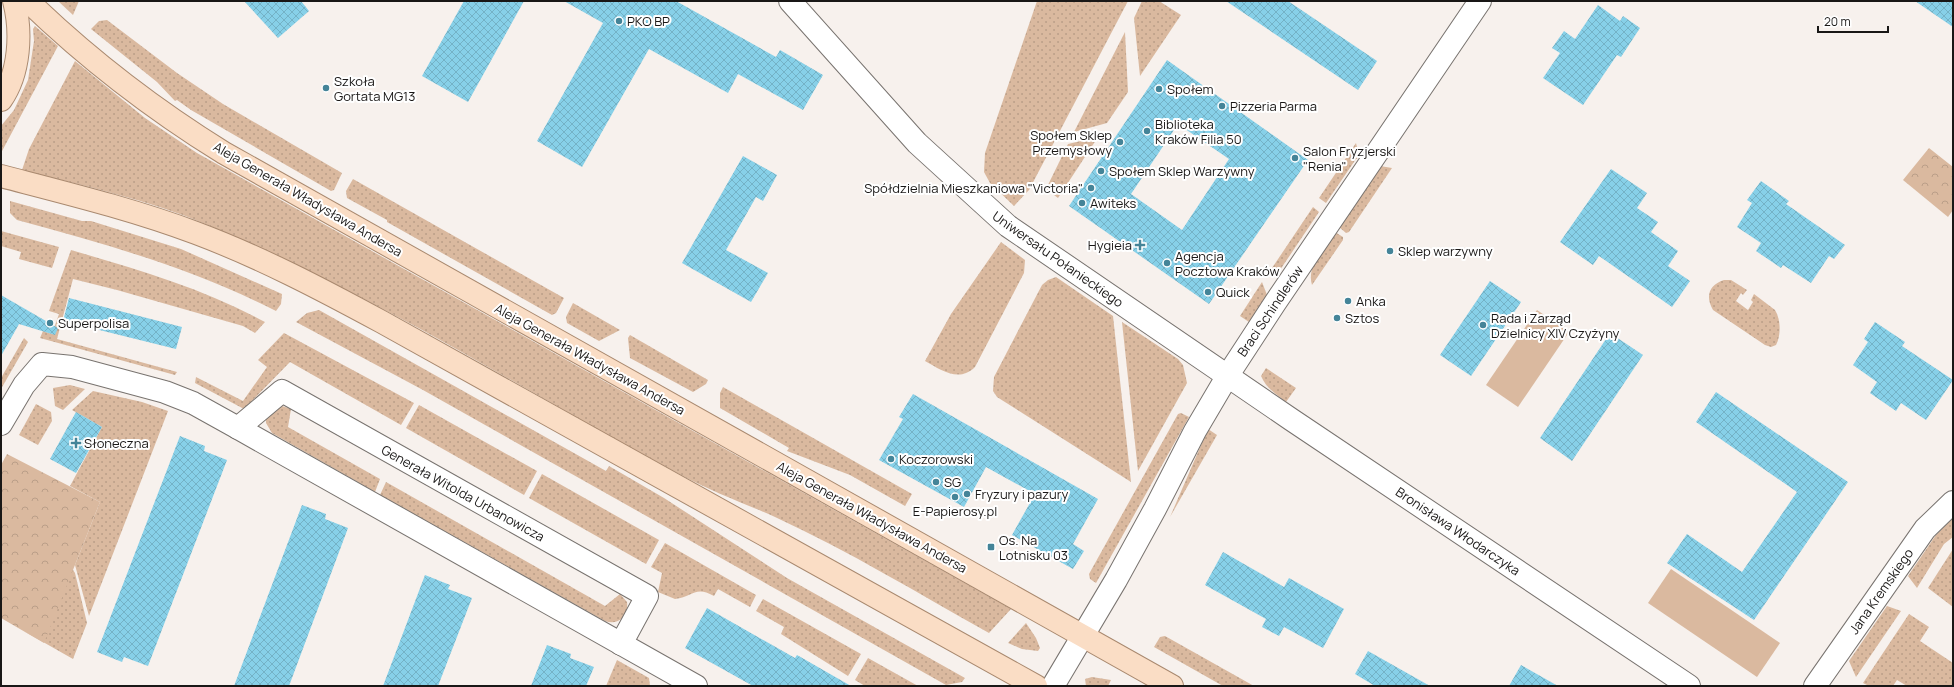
<svg xmlns="http://www.w3.org/2000/svg" width="1954" height="687" viewBox="0 0 1954 687" font-family="Manrope,sans-serif">
  <defs>
    <pattern id="grass-dots" width="8" height="8" patternUnits="userSpaceOnUse"><rect width="8" height="8" fill="#dab99f"/><path d="M2 2h.1M6 6h.1" fill="none" stroke="#ba9e88" stroke-width="1.8" stroke-linecap="round"/></pattern>
    <pattern id="forest-crowns" width="20" height="18" patternUnits="userSpaceOnUse"><rect width="20" height="18" fill="#dab99f"/><path d="M2 6a3 3 0 1 1 6 0M12 15a3 3 0 1 1 6 0" fill="none" stroke="#ba9e88"/></pattern>
    <pattern id="building-cross-hatch" width="8" height="8" patternUnits="userSpaceOnUse"><rect width="8" height="8" fill="#87d0e8"/><path d="M0 0l8 8M0 8l8-8" fill="none" stroke="#74b2c6"/></pattern>
  </defs>
  <rect width="100%" height="100%" fill="#f7f1ed"/>
  <g fill="url(#grass-dots)">
    <polygon points="58,1 79,1 73,15"/>
    <polygon points="1037,1 1128,1 1029,190 1014,206 990,183 984,172 985,153"/>
    <polygon points="1142,1 1159,1 1181,15 1140,76 1134,18"/>
    <polygon points="107,20 177,73 223,104 342,173 334,190 331,191 191,110 177,100 175,101 157,82 91,29 99,21"/>
    <polygon points="35,26 58,46 1,153 1,126 14,110 28,80 34,41 33,29"/>
    <polygon points="1125,32 1128,92 1107,123 1074,132"/>
    <path d="M75,61L145,118L197,153L1011,609L989,633C919,594 849,551 775,517C744,503 712,492 681,475C524,391 374,294 208,225C148,200 85,186 22,170L29,149Z"/>
    <polygon points="1098,137 1058,198 1046,189 1068,144"/>
    <polygon points="1356,143 1358,151 1357,159 1356,159 1326,203 1319,198"/>
    <polygon points="1380,166 1392,168 1349,232 1346,233 1339,227"/>
    <polygon points="353,179 564,298 556,313 552,315 387,222 387,220 347,198 346,191"/>
    <path d="M10,201L82,221H91L181,249L282,294L281,304L276,311C194,269 106,244 17,220L10,213Z"/>
    <polygon points="1313,207 1319,212 1280,270 1274,270 1272,268"/>
    <polygon points="1,231 59,247 52,268 19,259 21,252 1,246"/>
    <path d="M1335,232L1343,237V240L1312,285C1306,266 1325,247 1335,232Z"/>
    <path d="M1001,242L1025,260L1024,273L975,367C959,383 941,370 925,361L951,314Z"/>
    <path d="M71,250C136,269 205,289 265,322L255,333L243,326L117,290L73,279L57,339L177,372L175,375L40,338L43,331L52,334L59,314L49,311Z"/>
    <polygon points="1056,277 1113,316 1131,482 997,397 993,391 994,377 1042,285 1048,280"/>
    <path d="M1724,280H1731L1747,290L1743,295L1741,293L1736,301L1748,310L1753,302L1751,300L1754,294L1775,310C1781,319 1781,336 1776,345L1771,347L1765,345L1713,310C1705,296 1709,285 1724,280Z"/>
    <polygon points="1262,282 1267,295 1249,322 1240,316"/>
    <polygon points="573,303 620,330 599,341 567,323 566,317"/>
    <polygon points="319,310 606,471 609,466 664,498 787,578 965,678 962,682 946,685 423,390 296,322 307,313"/>
    <polygon points="1122,322 1178,359 1183,365 1187,383 1138,471"/>
    <polygon points="284,333 414,403 401,425 290,362 244,409 195,383 196,377 243,401 267,367 258,360"/>
    <polygon points="630,335 708,380 706,384 693,392 630,358 628,338"/>
    <polygon points="24,338 28,342 1,389 1,378"/>
    <path d="M1266,368L1296,388L1286,402C1276,394 1266,388 1261,376Z"/>
    <polygon points="70,385 85,389 63,410 55,406 53,388"/>
    <polygon points="723,387 912,494 905,506 850,475 787,451 789,448 720,408 720,393"/>
    <polygon points="93,391 142,402 168,411 89,616 75,565 100,502 70,486 102,427 72,410"/>
    <polygon points="36,404 51,412 52,421 38,445 19,435"/>
    <polygon points="279,405 291,409 288,427 380,479 375,492 272,433 266,423 266,417"/>
    <polygon points="419,405 537,471 524,495 406,428"/>
    <polygon points="1181,413 1189,417 1096,583 1090,579 1089,574 1178,414"/>
    <polygon points="1208,429 1217,435 1170,517"/>
    <polygon points="542,474 659,540 646,564 529,498"/>
    <path d="M386,482L605,606L620,594L627,602C629,616 618,626 605,621L380,495Z"/>
    <polygon points="1953,518 1953,537 1944,544 1917,588 1908,576 1936,535"/>
    <path d="M665,543L756,595L750,607L718,589L714,596C695,585 693,597 675,599L658,592L662,573L651,567Z"/>
    <polygon points="58,546 75,573 87,623 73,659 29,634 40,609"/>
    <polygon points="1953,549 1953,607 1928,588"/>
    <polygon points="763,599 861,654 848,676 781,634 784,627 756,611"/>
    <polygon points="1887,606 1901,611 1856,677 1849,661"/>
    <polygon points="1909,614 1929,627 1920,641 1953,663 1953,686 1907,686 1897,680 1893,686 1869,686 1863,683"/>
    <polygon points="1026,623 1036,638 1040,648 1038,651 1022,649 1008,643"/>
    <polygon points="1165,636 1254,686 1223,686 1154,647 1160,637"/>
    <polygon points="868,658 918,686 865,686 855,680"/>
    <polygon points="617,660 649,678 650,686 606,686"/>
    <polygon points="1092,677 1111,680 1108,686 1086,686 1085,679"/>
  </g>
  <g fill="url(#forest-crowns)">
    <polygon points="1929,148 1953,167 1953,210 1948,217 1903,180"/>
    <polygon points="7,454 100,502 44,643 1,618 1,465"/>
  </g>
  <g fill="#dab99f">
    <polygon points="1537,310 1569,332 1518,407 1486,385"/>
    <polygon points="1671,569 1780,643 1757,677 1648,603"/>
  </g>
  <g fill="url(#building-cross-hatch)" fill-rule="evenodd">
    <polygon points="244,1 301,1 309,11 278,38"/>
    <polygon points="464,1 524,1 468,102 422,76"/>
    <polygon points="564,1 676,1 776,57 780,50 823,75 803,110 738,74 728,93 649,49 582,167 537,141 603,23"/>
    <polygon points="1226,1 1288,1 1377,61 1358,90"/>
    <polygon points="1915,1 1953,1 1953,27"/>
    <polygon points="1598,5 1620,21 1623,16 1640,28 1621,57 1617,55 1583,105 1543,78 1560,53 1552,48 1564,31 1575,39"/>
    <path d="M1167,60L1308,160L1209,304L1069,206ZM1178,124L1229,159L1182,230L1131,194Z"/>
    <polygon points="743,156 777,175 763,201 756,197 726,250 768,273 751,302 682,263"/>
    <polygon points="1611,169 1647,193 1637,208 1658,222 1651,232 1678,251 1668,266 1690,281 1672,307 1599,256 1593,265 1560,242"/>
    <polygon points="1761,181 1789,201 1786,204 1845,245 1834,259 1829,256 1811,283 1783,265 1781,268 1756,251 1761,243 1737,227 1752,203 1747,200"/>
    <polygon points="1490,281 1521,302 1471,376 1440,355"/>
    <polygon points="1,295 58,328 55,335 19,324 1,356"/>
    <polygon points="69,298 182,327 176,349 63,321"/>
    <polygon points="1875,322 1905,342 1902,346 1953,380 1926,420 1901,403 1896,411 1870,393 1877,382 1853,365 1868,342 1864,339"/>
    <polygon points="1610,333 1643,355 1572,461 1540,438"/>
    <polygon points="1716,392 1848,482 1754,620 1667,563 1687,534 1742,572 1797,492 1696,422"/>
    <polygon points="913,394 1098,499 1073,544 1084,551 1073,569 1012,535 1035,494 986,467 964,507 879,460 903,419 899,417"/>
    <polygon points="76,412 102,427 76,473 50,459"/>
    <polygon points="180,436 205,446 204,451 227,460 148,666 124,657 122,662 97,652"/>
    <polygon points="302,505 326,514 325,519 348,528 289,686 234,686"/>
    <polygon points="1223,552 1284,587 1289,578 1344,609 1323,648 1284,627 1279,636 1262,627 1266,619 1205,585"/>
    <polygon points="425,575 450,585 448,589 472,598 438,686 383,686"/>
    <polygon points="707,608 795,658 797,655 851,686 753,686 685,648"/>
    <polygon points="547,645 571,654 570,658 594,667 586,686 531,686"/>
    <polygon points="1368,651 1430,686 1375,686 1355,674"/>
    <polygon points="1521,665 1558,686 1509,686"/>
  </g>
  <g fill="none" stroke-linecap="round" stroke-linejoin="round">
    <g stroke="#78736f" stroke-width="24">
      <g id="street">
        <polyline points="790,1 917,143 1008,226 1292,420 1689,686"/>
        <polyline points="1,424 24,385 42,364 72,367 165,392 193,403 238,428 696,686"/>
        <polyline points="238,428 282,391 647,596 621,644"/>
        <polyline points="1053,686 1116,580 1155,509 1195,431 1228,375 1275,303 1480,1"/>
        <polyline points="1815,686 1925,529 1953,502"/>
      </g>
    </g>
    <g stroke="#a9896f" stroke-width="24">
      <g id="primary">
        <path d="M28,1C88,59 153,109 224,153L1172,686"/>
        <path d="M1,100C20,73 22,32 14,1"/>
        <path d="M1,176C66,193 132,209 196,233C260,257 321,289 382,322L1036,686"/>
      </g>
    </g>
    <use href="#street" stroke="#fff" stroke-width="22"/>
    <use href="#primary" stroke="#faddc5" stroke-width="22"/>
  </g>
  <g fill="#448498" stroke="#fff" stroke-width="1.5">
    <circle cx="619" cy="21" r="4"/>
    <circle cx="326" cy="88" r="4"/>
    <circle cx="1159" cy="89" r="4"/>
    <circle cx="1222" cy="106" r="4"/>
    <circle cx="1147" cy="131" r="4"/>
    <circle cx="1120" cy="142" r="4"/>
    <circle cx="1295" cy="158" r="4"/>
    <circle cx="1101" cy="171" r="4"/>
    <circle cx="1091" cy="188" r="4"/>
    <circle cx="1082" cy="203" r="4"/>
    <path d="M1138 239h4v4h4v4h-4v4h-4v-4h-4v-4h4z"/>
    <circle cx="1390" cy="251" r="4"/>
    <circle cx="1167" cy="263" r="4"/>
    <circle cx="1208" cy="292" r="4"/>
    <circle cx="1348" cy="301" r="4"/>
    <circle cx="1337" cy="318" r="4"/>
    <circle cx="50" cy="323" r="4"/>
    <circle cx="1483" cy="325" r="4"/>
    <path d="M74 437h4v4h4v4h-4v4h-4v-4h-4v-4h4z"/>
    <circle cx="891" cy="459" r="4"/>
    <circle cx="936" cy="482" r="4"/>
    <circle cx="967" cy="494" r="4"/>
    <circle cx="955" cy="497" r="4"/>
    <rect x="987" y="543" width="8" height="8" rx="2"/>
  </g>
  <g text-anchor="middle" dominant-baseline="central" stroke-width="4" stroke-linejoin="round" paint-order="stroke">
    <g font-size="13" fill="#191716" stroke="#fff" text-anchor="start">
      <text x="627" y="21">PKO BP</text>
      <text x="334" y="81">Szkoła<tspan x="334" dy="15">Gortata MG13</tspan></text>
      <text x="1167" y="89">Społem</text>
      <text x="1230" y="106">Pizzeria Parma</text>
      <text x="1155" y="124">Biblioteka<tspan x="1155" dy="15">Kraków Filia 50</tspan></text>
      <text x="1112" y="135" text-anchor="end">Społem Sklep<tspan x="1112" dy="15">Przemysłowy</tspan></text>
      <text x="1303" y="151">Salon Fryzjerski<tspan x="1303" dy="15">"Renia"</tspan></text>
      <text x="1109" y="171">Społem Sklep Warzywny</text>
      <text x="1083" y="188" text-anchor="end">Spółdzielnia Mieszkaniowa "Victoria"</text>
      <text x="1090" y="203">Awiteks</text>
      <text x="1132" y="245" text-anchor="end">Hygieia</text>
      <text x="1398" y="251">Sklep warzywny</text>
      <text x="1175" y="256">Agencja<tspan x="1175" dy="15">Pocztowa Kraków</tspan></text>
      <text x="1216" y="292">Quick</text>
      <text x="1356" y="301">Anka</text>
      <text x="1345" y="318">Sztos</text>
      <text x="1491" y="318">Rada i Zarząd<tspan x="1491" dy="15">Dzielnicy XIV Czyżyny</tspan></text>
      <text x="58" y="323">Superpolisa</text>
      <text x="84" y="443">Słoneczna</text>
      <text x="899" y="459">Koczorowski</text>
      <text x="944" y="482">SG</text>
      <text x="975" y="494">Fryzury i pazury</text>
      <text x="955" y="511" text-anchor="middle">E-Papierosy.pl</text>
      <text x="999" y="540">Os. Na<tspan x="999" dy="15">Lotnisku 03</tspan></text>
    </g>
    <g font-size="13" fill="#191716" stroke="#fff">
      <text transform="translate(308 199) rotate(30)">Aleja Generała Władysława Andersa</text>
      <text transform="translate(1058 259) rotate(35)">Uniwersału Połanieckiego</text>
      <text transform="translate(1270 311) rotate(-56)">Braci Schindlerów</text>
      <text transform="translate(590 359) rotate(29)">Aleja Generała Władysława Andersa</text>
      <text transform="translate(463 493) rotate(29)">Generała Witolda Urbanowicza</text>
      <text transform="translate(872 517) rotate(29)">Aleja Generała Władysława Andersa</text>
      <text transform="translate(1458 531) rotate(34)">Bronisława Włodarczyka</text>
      <text transform="translate(1881 591) rotate(-55)">Jana Kremskiego</text>
    </g>
  </g>
  <rect width="1954" height="687" fill="none" stroke="#191716" stroke-width="4"/>
  <path d="M1818 26v6h70v-6" fill="none" stroke="#191716" stroke-width="2"/>
  <text x="1824" y="26" font-size="12" fill="#191716" stroke="#ffffff" stroke-width="3" paint-order="stroke">20 m</text>
</svg>
